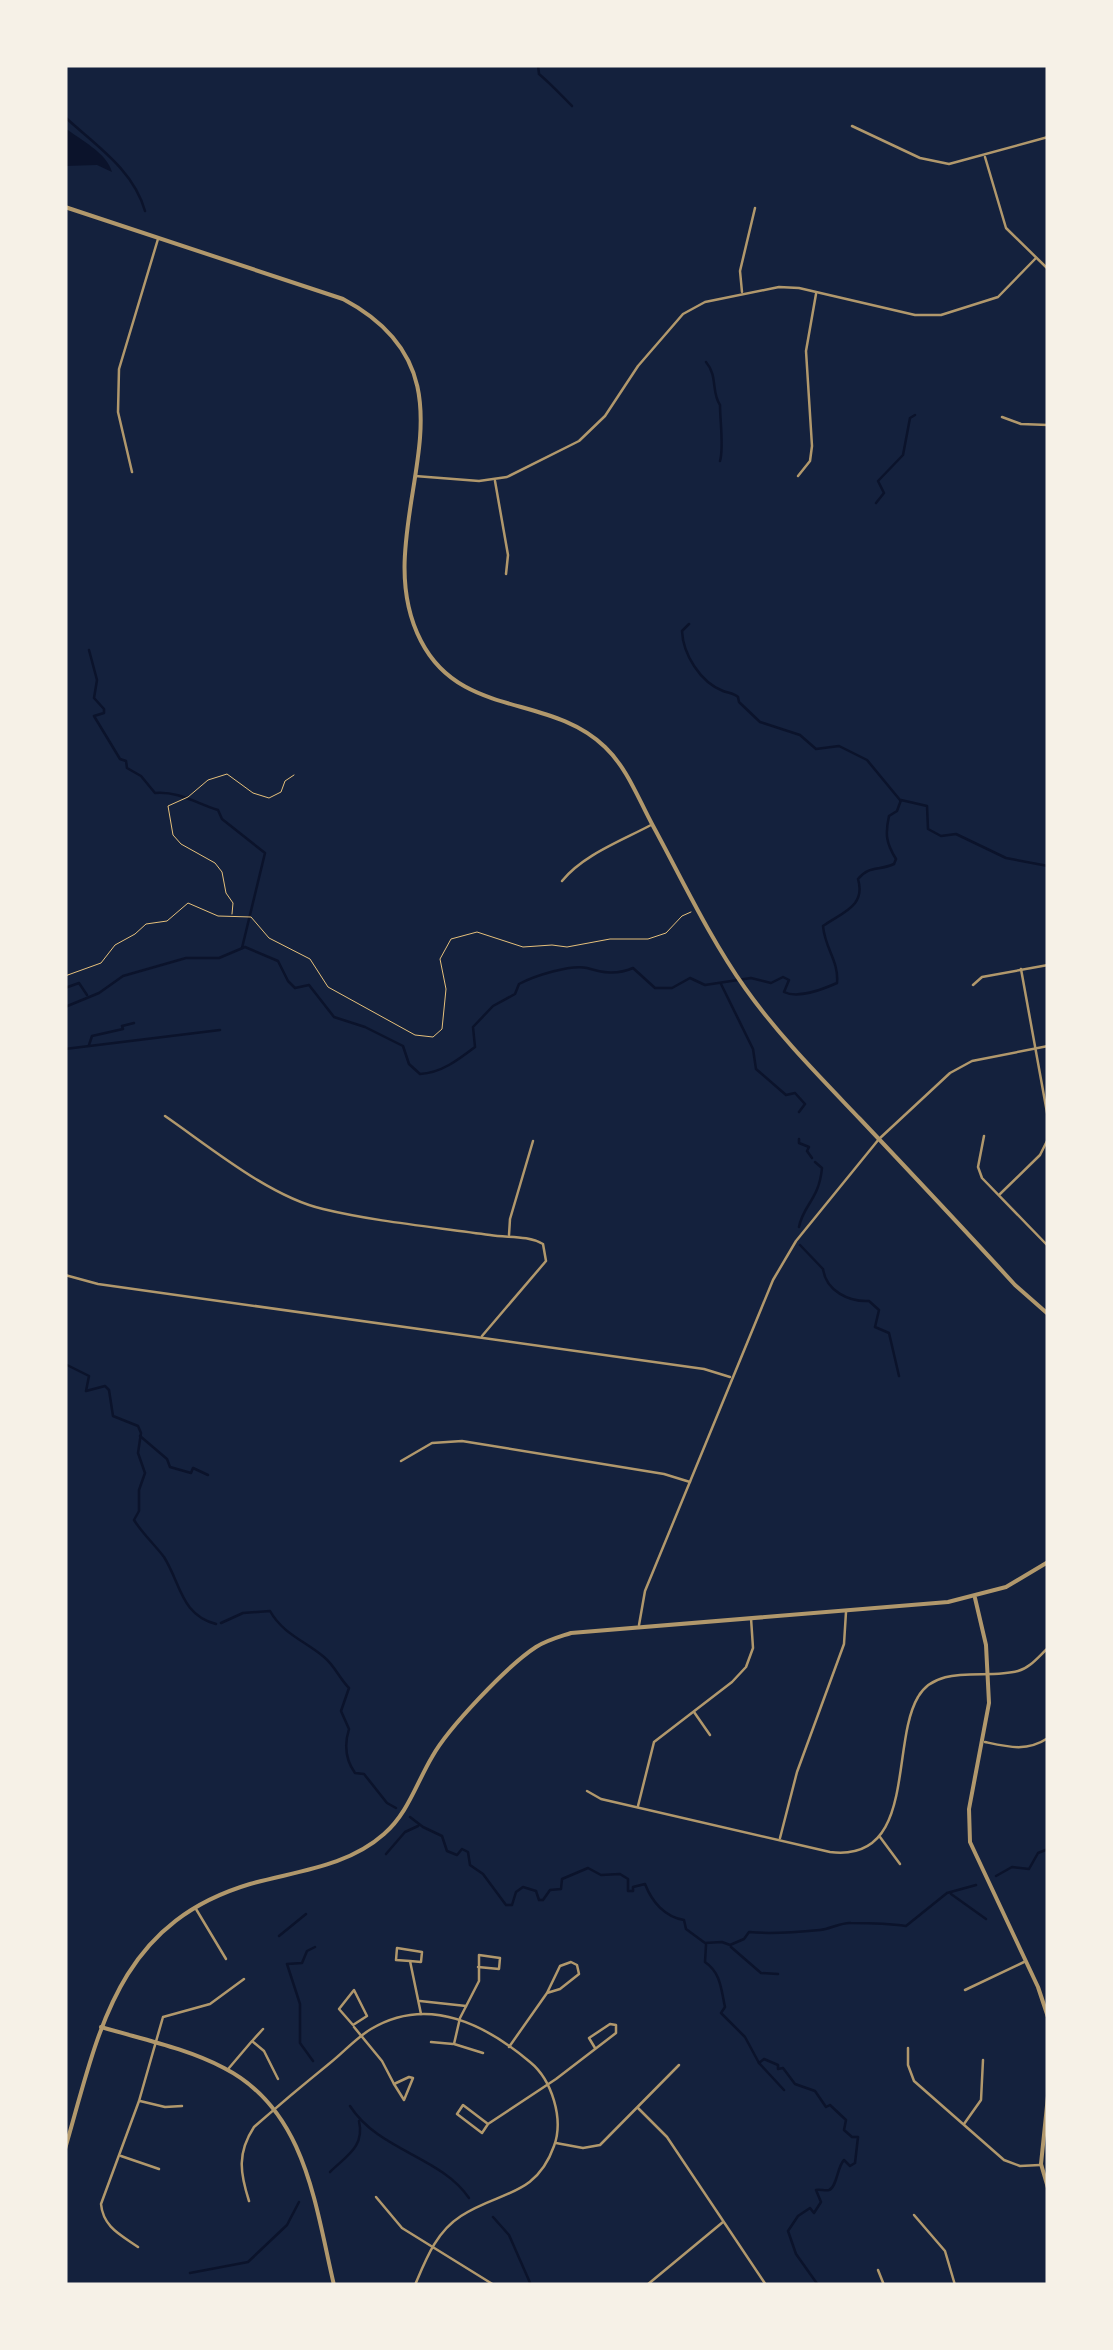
<svg xmlns="http://www.w3.org/2000/svg" width="1113" height="2350" viewBox="0 0 1113 2350" font-family="Roboto,sans-serif">
  <rect width="100%" height="100%" fill="#14213d"/>
  <path fill="#0b132b" d="M65,128C81,140 107,153 112,172L97,165L65,166Z"/>
  <g fill="none" stroke-linecap="round" stroke-linejoin="round">
    <g stroke="#0b132b" stroke-width="2.5">
      <path d="M538,65L539,74C552,85 560,94 572,106"/>
      <path d="M65,117C95,145 133,169 145,211"/>
      <path d="M706,362C718,376 711,392 720,405C720,421 724,448 720,461"/>
      <polyline points="876,503 884,493 878,481 903,455 910,418 915,415"/>
      <path d="M689,624L682,631C683,654 700,682 723,691C728,693 734,693 738,697L739,702L760,722L800,735L816,749L839,746L867,760L900,800"/>
      <path d="M89,650L97,680L94,698L104,709V713L94,716L120,759L126,761L127,768L141,776L155,793C178,791 196,803 218,810L222,819L265,853L242,948"/>
      <polyline points="721,984 753,1049 756,1069 786,1095 795,1093 805,1104 799,1112"/>
      <polyline points="65,988 79,983 87,995"/>
      <path d="M65,1007L99,993L123,976L186,958H219L245,947L278,961L288,981L295,988L309,985L334,1017L365,1027L403,1046L409,1064L420,1074C441,1073 458,1060 475,1047L473,1027L493,1006L515,994L519,984C534,976 571,964 587,968C603,973 617,975 633,968L655,988H672L690,978L705,985L751,978L771,983L783,977L789,980L784,992C798,999 821,990 837,983C839,961 825,949 823,926C843,912 866,906 858,879C869,865 879,871 894,864L896,859C886,843 885,834 889,816L897,811L901,800L927,806L928,829L941,836L956,834L1006,858L1048,866"/>
      <polyline points="89,1045 92,1036 123,1029 122,1026 134,1023"/>
      <polyline points="65,1049 220,1030"/>
      <polyline points="799,1139 799,1143 809,1147 807,1151 812,1158"/>
      <path d="M799,1227C803,1205 819,1200 822,1168L815,1162"/>
      <path d="M800,1245L823,1269C826,1291 849,1302 869,1301L879,1310L875,1327L889,1333L899,1376"/>
      <path d="M65,1364L89,1376L86,1391L105,1386L109,1390L113,1416L138,1426L141,1433L138,1453L145,1473L139,1490V1511L134,1520C142,1533 154,1544 164,1557C181,1584 181,1615 216,1624"/>
      <polyline points="140,1436 167,1459 170,1467 191,1473 193,1468 208,1475"/>
      <path d="M221,1623L243,1613L270,1611C283,1634 305,1641 324,1657C335,1666 339,1678 349,1688L341,1711L349,1729C344,1745 345,1759 355,1773L364,1774L387,1803L396,1808"/>
      <path d="M410,1817L423,1827L442,1836L447,1851L457,1855L462,1849L468,1852L470,1865L483,1874L506,1905H512L516,1892L523,1887L536,1891L539,1900H543L550,1890L561,1889L562,1879L588,1868L601,1875L620,1874L628,1879V1891H633V1887L645,1884C652,1902 665,1917 684,1920L686,1929L705,1943L722,1942L730,1945L744,1939L749,1932C768,1934 799,1932 820,1930C830,1929 842,1922 851,1923C870,1923 886,1923 906,1926L947,1893L976,1885"/>
      <polyline points="386,1854 405,1832 418,1826"/>
      <polyline points="996,1876 1012,1867 1029,1869 1038,1853 1048,1849"/>
      <polyline points="951,1894 986,1919"/>
      <polyline points="279,1936 306,1914"/>
      <path d="M706,1945L705,1962C721,1973 721,1989 725,2007L721,2013L745,2037L759,2063L764,2059L778,2065V2069L783,2068L795,2084L815,2091L826,2107L830,2105L846,2120L844,2130L852,2137H858L855,2163L850,2166L844,2160C837,2167 837,2187 829,2190C825,2191 820,2189 816,2190L821,2202L814,2213L810,2208L798,2216L788,2231L796,2254L818,2285"/>
      <polyline points="731,1947 761,1973 778,1974"/>
      <polyline points="313,2061 300,2043 300,2004 287,1964 302,1963 307,1951 315,1947"/>
      <polyline points="759,2063 784,2090"/>
      <path d="M350,2106C379,2151 440,2156 469,2198"/>
      <path d="M330,2172C346,2156 365,2147 359,2121"/>
      <polyline points="493,2217 509,2235 531,2285"/>
      <polyline points="190,2273 248,2262 287,2225 299,2202"/>
    </g>
    <g stroke="#e5c07b" stroke-width="1">
      <polyline points="232,914 233,903 226,893 222,872 215,863 181,844 173,835 168,806 188,797 208,780 227,774 253,793 269,798 281,792 285,781 294,775"/>
      <polyline points="65,976 101,963 115,945 135,934 146,924 167,921 188,903 218,916 251,917 269,938 310,959 328,987 415,1035 433,1037 442,1029 446,989 440,959 451,939 477,932 523,947 552,945 567,947 610,939 648,939 666,933 682,916 691,912"/>
    </g>
    <g stroke="#b1986c" stroke-width="2.5">
      <polyline points="852,126 920,158 949,164 1048,137"/>
      <polyline points="985,157 1006,228 1048,269"/>
      <polyline points="742,292 740,271 755,208"/>
      <polyline points="1002,417 1021,424 1048,425"/>
      <polyline points="132,472 118,412 119,369 158,239"/>
      <polyline points="415,476 479,481 507,477 579,441 605,416 638,366 683,314 705,302 779,287 799,288 915,315 941,315 998,297 1036,258"/>
      <polyline points="798,476 810,461 812,446 806,351 816,294"/>
      <polyline points="495,481 508,555 506,574"/>
      <path d="M562,881C583,855 621,841 651,825"/>
      <polyline points="1021,969 1048,1118"/>
      <polyline points="973,985 982,977 1048,965"/>
      <path d="M165,1116C210,1147 270,1197 323,1209C377,1222 435,1227 490,1235C508,1238 527,1235 543,1244L546,1261L482,1336"/>
      <polyline points="984,1136 978,1167 982,1178 1048,1246"/>
      <polyline points="1000,1194 1040,1155 1048,1139"/>
      <polyline points="509,1235 510,1219 533,1141"/>
      <polyline points="65,1275 98,1284 704,1369 730,1377"/>
      <polyline points="401,1461 432,1443 462,1441 664,1474 690,1482"/>
      <polyline points="639,1625 645,1591 773,1280 796,1241 879,1139 950,1073 972,1061 1048,1046"/>
      <polyline points="694,1712 710,1735"/>
      <path d="M985,1742C1008,1747 1027,1752 1048,1738"/>
      <path d="M587,1791L601,1799L830,1852C917,1863 890,1744 918,1697C937,1663 987,1680 1018,1671C1030,1668 1039,1656 1048,1648"/>
      <polyline points="638,1806 654,1742 732,1682 746,1667 753,1648 751,1618"/>
      <polyline points="880,1837 900,1864"/>
      <polyline points="780,1838 797,1772 844,1644 846,1612"/>
      <polyline points="196,1909 226,1959"/>
      <polyline points="410,1961 396,1960 397,1948 422,1952 421,1962 410,1961 421,2014"/>
      <polyline points="478,1967 499,1969 500,1958 479,1955 479,1981 460,2018 454,2044 483,2053"/>
      <polygon points="354,1990 367,2016 353,2025 339,2009"/>
      <polyline points="965,1990 1024,1962"/>
      <polyline points="420,2001 466,2006"/>
      <polyline points="354,2027 382,2061 394,2084"/>
      <polyline points="253,2040 263,2029"/>
      <polyline points="431,2042 453,2044"/>
      <polyline points="509,2047 547,1993 560,1966 571,1962 577,1965 579,1974 560,1989 547,1993"/>
      <polyline points="908,2048 908,2065 914,2081 1004,2160 1020,2166 1040,2165"/>
      <polyline points="229,2068 252,2041 264,2051 278,2079"/>
      <polygon points="409,2077 413,2078 404,2100 394,2084"/>
      <polyline points="140,2101 165,2107 182,2106"/>
      <polyline points="638,2108 667,2137 766,2285"/>
      <polyline points="488,2124 482,2133 457,2114 463,2105 488,2124 556,2079 616,2033 616,2025 610,2024 589,2038 595,2048"/>
      <polyline points="964,2124 981,2100 983,2060"/>
      <polyline points="556,2143 583,2148 600,2145 679,2065"/>
      <polyline points="121,2156 159,2169"/>
      <polyline points="376,2197 402,2228 494,2285"/>
      <path d="M249,2201C240,2173 237,2153 254,2127C279,2105 304,2084 330,2063C344,2052 356,2038 371,2029C428,1995 485,2024 530,2062C552,2080 564,2119 554,2146C536,2197 499,2191 461,2216C436,2232 426,2259 415,2285"/>
      <polyline points="914,2215 945,2251 955,2285"/>
      <path d="M138,2247C121,2235 103,2227 101,2204L139,2101L163,2017L210,2004L244,1979"/>
      <polyline points="878,2270 884,2285"/>
      <polyline points="647,2285 723,2222"/>
    </g>
    <g stroke="#b1986c" stroke-width="4">
      <path d="M65,207L343,299C500,382 360,524 421,641C461,719 549,693 605,747C627,768 638,798 652,824C682,879 709,937 745,988C779,1036 820,1077 860,1119C912,1174 964,1229 1015,1285L1048,1314"/>
      <polyline points="975,1598 986,1645 989,1703 969,1809 970,1842 1038,1987 1048,2017"/>
      <path d="M101,2027C141,2039 186,2048 224,2068C306,2110 315,2205 334,2285"/>
      <polyline points="1048,2096 1041,2164 1048,2188"/>
      <path d="M65,2149C99,2032 116,1924 250,1884C296,1871 347,1867 384,1834C408,1813 416,1784 432,1757C448,1728 508,1665 536,1647C547,1640 559,1637 571,1633L948,1602L1006,1587L1048,1562"/>
    </g>
  </g>
  <rect width="1113" height="2350" fill="none" stroke="#f6f1e7" stroke-width="135"/>
</svg>
